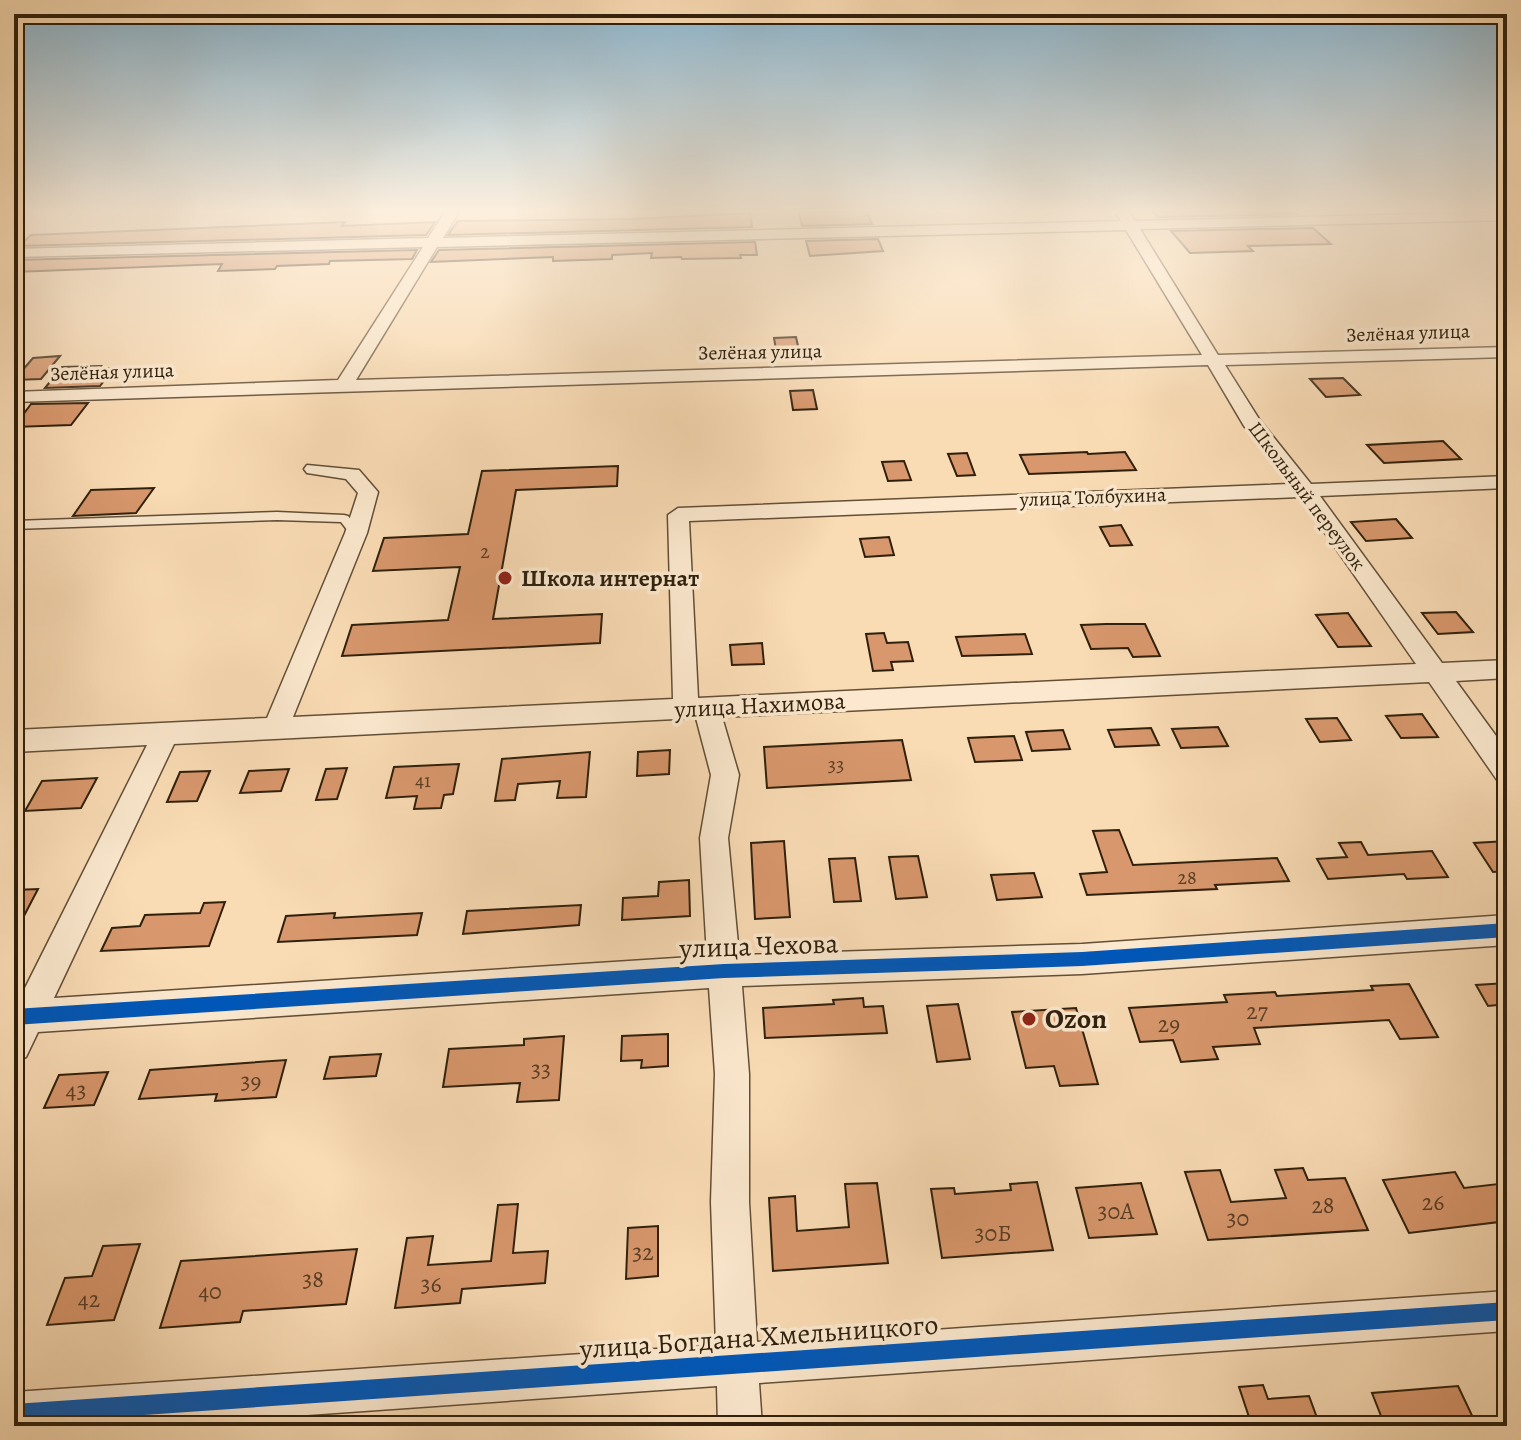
<svg xmlns="http://www.w3.org/2000/svg" width="1521" height="1440" viewBox="0 0 1521 1440" font-family="Alegreya,serif">
  <rect width="100%" height="100%" fill="#f9dbb4"/>
  <filter id="stains"><feTurbulence type="fractalNoise" baseFrequency=".0025" numOctaves="4"/><feColorMatrix values="0 0 0 0 .2 0 0 0 0 .09 0 0 0 0 .02 0 0 0 .5 -.17"/></filter>
  <radialGradient id="worn" r=".72"><stop offset=".6" stop-color="#630" stop-opacity="0"/><stop offset="1" stop-color="#630" stop-opacity=".3"/></radialGradient>
  <g fill="#d8976c" stroke="#2f200d" stroke-width="2">
    <polygon points="799,212 867,212 872,224 802,226"/>
    <polygon points="1153,212 1294,212 1297,214 1158,217"/>
    <polygon points="750,213 752,227 448,235 458,221 632,219"/>
    <polygon points="345,222 342,226 435,222 426,235 19,246 31,235"/>
    <polygon points="1313,228 1331,244 1248,246 1253,251 1190,253 1171,231"/>
    <polygon points="878,239 883,251 810,256 806,241"/>
    <polygon points="755,242 757,255 740,255 741,258 682,259 681,257 651,258 652,253 612,255 612,259 553,261 553,257 431,262 439,250"/>
    <polygon points="417,250 412,259 330,261 329,264 277,266 275,269 218,271 222,264 14,272 14,260"/>
    <polygon points="796,337 800,355 777,356 774,338"/>
    <polygon points="60,356 41,379 14,380 33,358"/>
    <polygon points="101,366 99,369 114,368 100,386 45,388 62,367"/>
    <polygon points="1343,378 1360,395 1326,397 1310,379"/>
    <polygon points="813,390 817,409 793,410 790,391"/>
    <polygon points="88,403 71,425 14,427 31,404"/>
    <polygon points="1443,441 1461,459 1384,463 1367,445"/>
    <polygon points="1087,452 1088,454 1125,452 1136,470 1029,474 1020,455"/>
    <polygon points="967,453 975,475 957,476 948,454"/>
    <polygon points="904,461 911,480 888,481 882,462"/>
    <polygon points="618,466 617,486 516,490 493,619 602,614 600,643 342,656 352,625 448,620 460,567 373,571 384,538 468,534 482,471"/>
    <polygon points="154,488 136,513 73,516 91,490"/>
    <polygon points="1396,519 1412,538 1366,541 1351,522"/>
    <polygon points="1121,525 1132,545 1110,546 1100,527"/>
    <polygon points="889,537 894,555 865,557 860,539"/>
    <polygon points="1456,612 1473,632 1438,634 1422,613"/>
    <polygon points="1348,613 1371,646 1338,647 1316,615"/>
    <polygon points="1106,624 1145,624 1160,656 1133,657 1128,648 1091,649 1081,625"/>
    <polygon points="884,633 887,643 908,642 913,661 891,662 893,670 873,671 866,634"/>
    <polygon points="1025,634 1032,654 962,656 956,637"/>
    <polygon points="762,643 764,664 732,665 730,645"/>
    <polygon points="1422,714 1438,737 1401,738 1386,716"/>
    <polygon points="1337,718 1351,740 1320,742 1306,719"/>
    <polygon points="1218,727 1228,746 1181,748 1172,729"/>
    <polygon points="1151,728 1159,745 1115,747 1108,730"/>
    <polygon points="1063,730 1070,749 1032,751 1026,732"/>
    <polygon points="1014,736 1022,760 975,762 968,738"/>
    <polygon points="902,740 911,780 767,788 764,747"/>
    <polygon points="670,750 669,774 637,776 638,752"/>
    <polygon points="590,752 586,797 557,798 560,781 518,784 515,800 495,801 502,759"/>
    <polygon points="459,764 453,794 444,795 441,808 414,809 417,796 386,798 394,767"/>
    <polygon points="347,768 337,799 316,800 326,769"/>
    <polygon points="289,769 281,791 240,793 249,771"/>
    <polygon points="210,771 197,801 167,802 180,772"/>
    <polygon points="97,778 81,808 25,811 42,781"/>
    <polygon points="1119,830 1133,865 1277,858 1289,881 1215,885 1217,889 1087,895 1080,874 1107,872 1093,831"/>
    <polygon points="784,841 790,917 755,919 751,843"/>
    <polygon points="1507,841 1507,871 1493,872 1474,843"/>
    <polygon points="1361,842 1368,855 1432,851 1448,877 1407,879 1404,874 1328,879 1317,859 1347,857 1339,843"/>
    <polygon points="918,856 927,897 896,899 889,857"/>
    <polygon points="855,858 861,901 834,902 829,859"/>
    <polygon points="1034,873 1042,897 997,900 991,875"/>
    <polygon points="689,880 690,916 622,920 623,898 658,896 659,882"/>
    <polygon points="38,889 14,935 14,890"/>
    <polygon points="225,902 209,946 101,951 112,928 140,926 145,915 200,913 204,903"/>
    <polygon points="581,905 579,925 463,934 467,911"/>
    <polygon points="335,913 334,918 422,913 417,935 278,942 286,916"/>
    <polygon points="1507,983 1507,1004 1488,1006 1476,985"/>
    <polygon points="1409,984 1438,1037 1400,1039 1389,1020 1254,1028 1260,1044 1213,1047 1218,1059 1181,1062 1173,1040 1140,1042 1129,1008 1227,1002 1224,995 1275,992 1277,996 1373,990 1371,986"/>
    <polygon points="863,998 864,1007 883,1006 887,1033 765,1038 763,1008 834,1004 833,1000"/>
    <polygon points="958,1004 970,1059 937,1062 927,1006"/>
    <polygon points="1076,1008 1098,1084 1060,1086 1054,1066 1026,1068 1012,1012"/>
    <polygon points="668,1034 668,1066 641,1068 642,1060 621,1061 622,1036"/>
    <polygon points="564,1036 559,1100 517,1102 520,1083 443,1087 449,1049 524,1045 524,1039"/>
    <polygon points="381,1054 376,1076 324,1079 330,1057"/>
    <polygon points="286,1060 276,1097 215,1101 217,1094 139,1099 150,1070"/>
    <polygon points="108,1072 94,1105 44,1108 59,1075"/>
    <polygon points="1303,1168 1308,1180 1345,1178 1368,1230 1208,1240 1185,1172 1220,1170 1231,1202 1286,1198 1275,1170"/>
    <polygon points="1455,1172 1464,1188 1507,1183 1507,1221 1409,1233 1383,1180"/>
    <polygon points="1037,1182 1053,1250 942,1258 931,1189 954,1188 955,1194 1011,1190 1010,1184"/>
    <polygon points="877,1183 888,1263 773,1271 769,1198 795,1196 797,1231 849,1227 845,1184"/>
    <polygon points="1141,1183 1157,1234 1089,1238 1076,1188"/>
    <polygon points="518,1204 513,1253 548,1251 545,1283 462,1289 460,1303 395,1308 407,1238 433,1236 428,1265 491,1261 498,1205"/>
    <polygon points="658,1226 658,1276 626,1279 628,1228"/>
    <polygon points="140,1244 114,1320 47,1325 65,1278 92,1276 103,1246"/>
    <polygon points="357,1249 346,1304 243,1311 240,1322 160,1328 181,1261"/>
    <polygon points="1263,1385 1268,1399 1309,1396 1320,1426 1252,1426 1239,1387"/>
    <polygon points="1458,1386 1477,1426 1385,1426 1372,1393"/>
  </g>
  <g fill="none" stroke-linecap="round" stroke-linejoin="round">
    <g stroke="#624f37" stroke-width="3">
      <polygon id="service" points="277,512 344,515 348,516 362,533 356,537 352,536 341,522 277,520 14,529 14,521"/>
    </g>
    <g stroke="#624f37" stroke-width="3">
      <path id="minor" d="M445,212H459L443,238L1121,221L1117,215L1121,212H1129L1135,221L1507,212V220L1140,229L1218,355L1507,347V357L1225,365L1259,419L1311,484L1507,476V488L1320,496L1442,663L1507,660V678L1456,681L1507,751V783L1497,780L1429,682L722,717L739,775L728,838L739,955L1082,944L1507,915V945L1082,974L742,986L749,1074V1202L757,1342L1507,1291V1331L759,1383L762,1426H718L717,1386L151,1426H14V1392L716,1345L711,1202L715,1074L709,988L38,1032L26,1057L14,1062V1000H19L147,745L14,752V730L267,718L345,533L358,493L346,479L307,473L304,469L307,465L359,470L378,492L367,533L293,717L673,699L668,515L678,508L1290,484L1244,426L1208,365L14,402V392L338,380L423,247L14,257V249L428,238ZM1126,230L1202,355L356,380L437,247ZM1300,497L1416,664L698,698L689,521ZM696,718L711,775L700,838L707,956L54,998L174,744Z"/>
    </g>
    <use href="#service" fill="#fbe8ce" fill-rule="evenodd"/>
    <use href="#minor" fill="#fbe8ce" fill-rule="evenodd"/>
    <g stroke="#fbe8ce" stroke-width="5">
      <g id="cycleway">
        <polygon points="1507,923 1507,937 1082,966 724,978 14,1025 14,1009 724,964 1082,952"/>
        <polygon points="1507,1302 1507,1320 14,1424 14,1404"/>
      </g>
    </g>
    <use href="#cycleway" fill="#0057b8" fill-rule="evenodd"/>
  </g>
  <linearGradient id="sky" x2="0" y2="1"><stop stop-color="#8ab7d2"/><stop offset="0.51" stop-color="#fcefdd"/><stop offset="1" stop-color="#fcefdd" stop-opacity="0"/></linearGradient>
  <rect width="1521" height="413" fill="url(#sky)"/>
  <g fill="#8f2418" stroke="#fbe8ce" stroke-width="3">
    <circle cx="505" cy="578" r="8"/>
    <circle cx="1029" cy="1019" r="8"/>
  </g>
  <g text-anchor="middle" dominant-baseline="central" stroke-width="7" stroke-linejoin="round" paint-order="stroke">
    <g font-size="20" fill="#2f200d" stroke="#fbe8ce">
      <text transform="translate(1408 333) rotate(-2)">Зелёная улица</text>
      <text transform="translate(760 352) rotate(-1)">Зелёная улица</text>
      <text transform="translate(112 372) rotate(-2)">Зелёная улица</text>
      <text transform="translate(1307 496) rotate(53)">Школьный переулок</text>
      <text transform="translate(1093 497) rotate(-2)">улица Толбухина</text>
    </g>
    <g font-size="20" fill="#593e25">
      <text x="485" y="551">2</text>
      <text x="836" y="764">33</text>
      <text x="423" y="780">41</text>
      <text x="1187" y="877">28</text>
    </g>
    <g font-size="24" font-weight="bold" fill="#2f200d" stroke="#fbe8ce" text-anchor="start">
      <text x="521" y="578">Школа интернат</text>
    </g>
    <g font-size="24" fill="#2f200d" stroke="#fbe8ce">
      <text transform="translate(760 705) rotate(-3)">улица Нахимова</text>
    </g>
    <g font-size="24" fill="#593e25">
      <text x="1257" y="1011">27</text>
      <text x="1169" y="1024">29</text>
      <text x="541" y="1069">33</text>
      <text x="251" y="1081">39</text>
      <text x="76" y="1090">43</text>
      <text x="1433" y="1202">26</text>
      <text x="1323" y="1205">28</text>
      <text x="1116" y="1211">30А</text>
      <text x="1238" y="1218">30</text>
      <text x="993" y="1233">30Б</text>
      <text x="643" y="1252">32</text>
      <text x="313" y="1279">38</text>
      <text x="431" y="1284">36</text>
      <text x="210" y="1291">40</text>
      <text x="89" y="1299">42</text>
    </g>
    <g font-size="28" fill="#2f200d" stroke="#fbe8ce">
      <text transform="translate(759 946) rotate(-2)">улица Чехова</text>
      <text transform="translate(759 1337) rotate(-4)">улица Богдана Хмельницкого</text>
    </g>
    <g font-size="28" font-weight="bold" fill="#2f200d" stroke="#fbe8ce" text-anchor="start">
      <text x="1045" y="1019">Ozon</text>
    </g>
  </g>
  <rect width="1521" height="1440" fill="none" stroke="#f9dbb4" stroke-width="48"/>
  <rect x="16" y="16" width="1489" height="1408" fill="none" stroke="#2f200d" stroke-width="4"/>
  <rect x="24" y="24" width="1473" height="1392" fill="none" stroke="#2f200d" stroke-width="2"/>
  <rect width="100%" height="100%" filter="url(#stains)"/>
  <rect width="100%" height="100%" fill="url(#worn)"/>
</svg>
